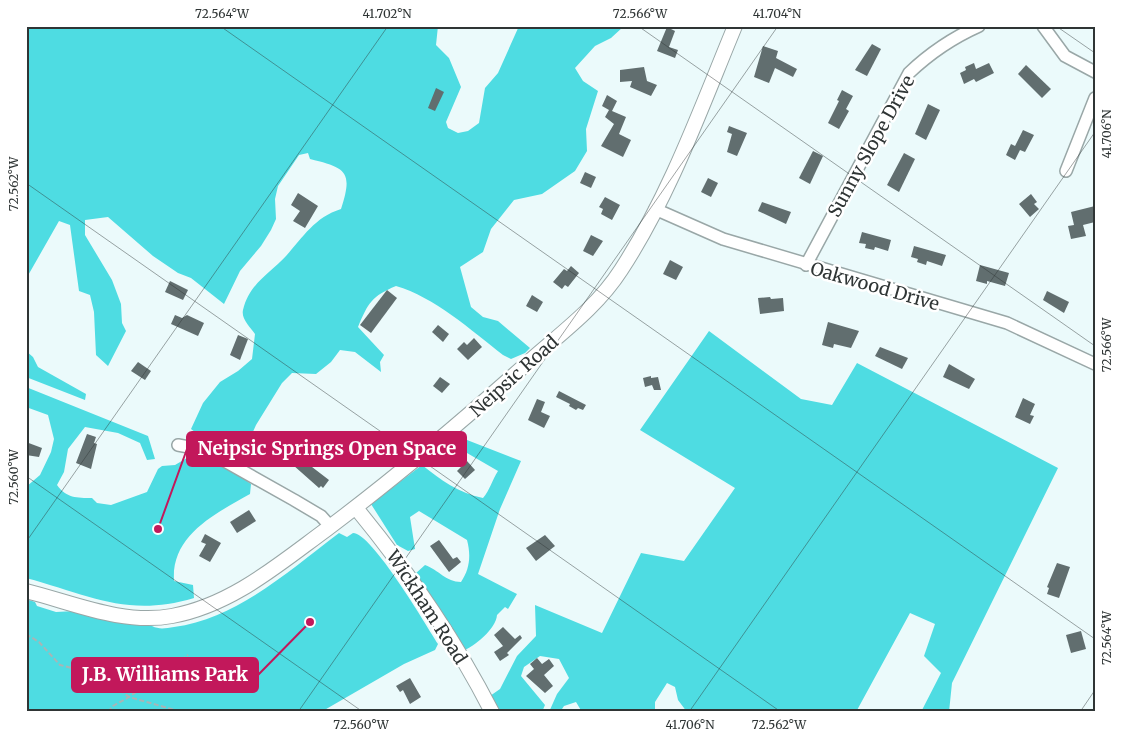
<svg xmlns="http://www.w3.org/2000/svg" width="1121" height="738" viewBox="0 0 1121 738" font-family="Merriweather,serif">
  <rect width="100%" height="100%" fill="#ebfafb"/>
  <g fill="#4edce2">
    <path d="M27,26H438L436,45L449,58L461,87L446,122L448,128L458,133L468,131L479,123L485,88L498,73L519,26H636L623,27L611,38L595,46L575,68L583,81L598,91L586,129L587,151L575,171L542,194L514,200L491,229L483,252L460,267L471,307L483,317L498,321L530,348L525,353L511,359L503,355C471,330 434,297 396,286C372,296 368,303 358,327L384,355L380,362L381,372L355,352L340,350L331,362L316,374L292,373L282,383L256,425L248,443L233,461L191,429L203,403L220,382L238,371L252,359L255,334C250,327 241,319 243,310C249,284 269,274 286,256C303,237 315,217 341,209C353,172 347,168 310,159L308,153L299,155L278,186L275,199L276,219L271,230L261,246L240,271L224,304L191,278L178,273L153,256L108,217L85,220V235L112,280L121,304L122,323L126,331L108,366L96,355L94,312L90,295L79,291L70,225L59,221L26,279Z"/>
    <polygon points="709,331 801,399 832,405 857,363 1058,468 952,683 949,712 921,712 941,673 924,656 935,624 910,613 856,712 687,712 678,700 675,687 667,683 655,702 655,712 582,712 576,702 564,706 560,712 549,712 557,694 569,678 559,659 540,656 524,667 521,676 545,705 542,712 498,712 490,696 500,689 517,656 536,636 535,605 602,633 641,553 684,561 735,488 640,430"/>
    <polygon points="26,351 33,357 38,367 86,394 85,400 26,377"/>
    <path d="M26,387L148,436L155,459L147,460L140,443L118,433L85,427L68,449L64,472L57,485C66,498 77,498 92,498L97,503L111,505L147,492L158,469L162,466L175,465L192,455L199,454L220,462L251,484L250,494C215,514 171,535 174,581L193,585L194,598C127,618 90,595 26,578V487L40,475L51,452L54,439L48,415L26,407Z"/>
    <path d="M467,440L521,461L500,509L478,574L517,594L508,609L505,607L497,615C496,629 474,647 462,651L415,574L425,565C439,570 446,582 461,582C470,569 471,555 467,540L419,511L410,517L415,549L408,551L397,545L371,504L422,465C441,480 458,493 483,498C490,490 492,480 498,471L467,453Z"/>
    <path d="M339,533L347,537L353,533C372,533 426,625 438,644L435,650L404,664L321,712H26V599L35,602L37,606L56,612L75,611L105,620L152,626C160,630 166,628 174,627C238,618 290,570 339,533Z"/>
  </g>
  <g fill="#616e6f">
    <polygon points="667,27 675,31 669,47 678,50 675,58 657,51"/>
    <polygon points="872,44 881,49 867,76 855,70"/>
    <polygon points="763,46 778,51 776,58 797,69 793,77 775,68 769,83 754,77"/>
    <polygon points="974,63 976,69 989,63 994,73 976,82 974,79 964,84 960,73 966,70 965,67"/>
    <polygon points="1026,65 1051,89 1042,98 1018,74"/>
    <polygon points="644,67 647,81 657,85 651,96 630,87 632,81 620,82 620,70"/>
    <polygon points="436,88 444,92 435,111 428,108"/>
    <polygon points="842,90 853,96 846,109 849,111 839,129 828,123 839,101 837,100"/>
    <polygon points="607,95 617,101 612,111 626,117 619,134 631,140 623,157 601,146 614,124 605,117 609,110 602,106"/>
    <polygon points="928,104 940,110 926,140 915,134"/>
    <polygon points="729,126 747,133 737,156 727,152 732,134 727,132"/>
    <polygon points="1023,130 1034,135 1025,152 1020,150 1015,160 1006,155 1011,144 1015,146"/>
    <polygon points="813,151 823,156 810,184 799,178"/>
    <polygon points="904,153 915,159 899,192 887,185"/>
    <polygon points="585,172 596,177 591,188 580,183"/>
    <polygon points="708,178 718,183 711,197 701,192"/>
    <polygon points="298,193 318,206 305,228 293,221 300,211 291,205"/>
    <polygon points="1031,194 1037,202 1034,204 1039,209 1030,217 1019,204"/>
    <polygon points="605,197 620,205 612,220 601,214 603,209 599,207"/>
    <polygon points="762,202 791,212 786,224 758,211"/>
    <polygon points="1095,206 1095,222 1083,225 1086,236 1071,239 1068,226 1074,225 1071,212"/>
    <polygon points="862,232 891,240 888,251 875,247 874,250 865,248 866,244 859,243"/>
    <polygon points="591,235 603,241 593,256 583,251"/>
    <polygon points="914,246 946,255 942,266 927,261 926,265 917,262 918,259 911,257"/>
    <polygon points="670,260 683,267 676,280 663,274"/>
    <polygon points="980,265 1009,273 1005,286 987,281 987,284 976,281"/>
    <polygon points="571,266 579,273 568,287 565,285 562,289 553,282 564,269 567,271"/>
    <polygon points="170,281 188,290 183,300 165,292"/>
    <polygon points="387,290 397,298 371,333 360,325"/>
    <polygon points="1047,291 1069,302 1064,313 1043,300"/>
    <polygon points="532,295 543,302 537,312 526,306"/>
    <polygon points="770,297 771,299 783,298 784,311 760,314 758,298"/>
    <polygon points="175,315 182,318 187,315 204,323 198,336 171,324"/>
    <polygon points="828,322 859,331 851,348 834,344 833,348 822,345"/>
    <polygon points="438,325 449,334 443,342 432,332"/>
    <polygon points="238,335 248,339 240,360 230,355"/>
    <polygon points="474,338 482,347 468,360 457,349 464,342 467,345"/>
    <polygon points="880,347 908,358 902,369 875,356"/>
    <polygon points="138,362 151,371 145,380 131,371"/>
    <polygon points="949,364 975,379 969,389 943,377"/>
    <polygon points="651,376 651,378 658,377 661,390 654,390 652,385 645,387 643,378"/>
    <polygon points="440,377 450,384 442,393 433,386"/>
    <polygon points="559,391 586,405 583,410 578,408 576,410 569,406 570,404 556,397"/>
    <polygon points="1023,398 1035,404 1030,415 1034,416 1030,424 1015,417"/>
    <polygon points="537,399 545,402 541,412 550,416 544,428 528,420"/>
    <polygon points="87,434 96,437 94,443 97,444 91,469 76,463"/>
    <polygon points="26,442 42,448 39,457 26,455"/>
    <polygon points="299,457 329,480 323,488 321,486 319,488 293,465"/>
    <polygon points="467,461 475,470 465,479 457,471"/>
    <polygon points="249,510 256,521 237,533 230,522"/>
    <polygon points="205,534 221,543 210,562 199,556 206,544 201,542"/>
    <polygon points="545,535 555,546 536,561 526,548"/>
    <polygon points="439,540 453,559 457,557 461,562 449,572 430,546"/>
    <polygon points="1057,563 1070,567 1059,598 1047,594 1049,588 1047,587"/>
    <polygon points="503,627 515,639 520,635 522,638 507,653 509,655 500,661 494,652 503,646 494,635"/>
    <polygon points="1081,631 1086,649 1071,653 1066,635"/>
    <polygon points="537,658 542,664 549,659 554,666 544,675 553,686 545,693 526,676 534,669 530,664"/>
    <polygon points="410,678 421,697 410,704 403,690 400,692 396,686"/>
  </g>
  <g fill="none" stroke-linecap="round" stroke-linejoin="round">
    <g stroke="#99a7a7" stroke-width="14">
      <g id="minor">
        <polyline points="1043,26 1065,56 1095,72"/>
        <polyline points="1066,171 1095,98"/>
        <polyline points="655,209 723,239 1007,323 1095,364"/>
        <path d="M806,265L909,73C930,53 952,38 979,26"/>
        <polyline points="178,445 205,450 294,500 321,516 330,526"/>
      </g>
    </g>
    <g stroke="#99a7a7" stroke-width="16">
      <g id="tertiary">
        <path d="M356,508C407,570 455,640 492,712"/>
        <path d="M26,591C74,603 123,625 172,616C232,605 279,564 327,529C395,478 459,424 523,367C557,336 596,309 621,270C670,195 701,108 735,26"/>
      </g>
    </g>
    <g stroke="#a9b5b6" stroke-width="2" stroke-dasharray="5 2.5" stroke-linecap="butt">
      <polyline points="26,634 39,642 60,665 72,668 84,677 111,683 129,697 182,712"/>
      <polyline points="108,712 113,706 129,697 188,655"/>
    </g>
    <use href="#minor" stroke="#fff" stroke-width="11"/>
    <use href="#tertiary" stroke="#fff" stroke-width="14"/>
  </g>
  <path fill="none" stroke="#2f3535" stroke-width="1" stroke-opacity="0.45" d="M220,26L1095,639M638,26L1095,346M1056,26L1095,53M26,183L781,712M26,476L363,712M26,542L388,26M298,712L778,26M689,712L1095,132M1080,712L1095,690"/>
  <g text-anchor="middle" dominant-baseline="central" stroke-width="5" stroke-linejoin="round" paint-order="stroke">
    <g font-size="18" fill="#2f3535" stroke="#fff">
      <text transform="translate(871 146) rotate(-61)">Sunny Slope Drive</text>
      <text transform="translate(875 286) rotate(16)">Oakwood Drive</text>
      <text transform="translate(514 376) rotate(-42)">Neipsic Road</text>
      <text transform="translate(427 607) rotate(57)">Wickham Road</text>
    </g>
  </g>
  <path fill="none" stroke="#c2185b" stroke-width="2" d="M158 529L187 449M310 622L258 675"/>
  <g fill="#c2185b" stroke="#fff" stroke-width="2">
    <circle cx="158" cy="529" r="5"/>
    <circle cx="310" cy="622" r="5"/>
  </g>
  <g fill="#c2185b" stroke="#c2185b" stroke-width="2">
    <rect x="187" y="432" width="279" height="34" rx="5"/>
    <rect x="72" y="658" width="186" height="34" rx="5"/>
  </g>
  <g font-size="19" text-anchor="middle" font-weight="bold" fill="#fff">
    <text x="327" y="455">Neipsic Springs Open Space</text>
    <text x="165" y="681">J.B. Williams Park</text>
  </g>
  <rect width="1121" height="738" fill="none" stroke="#ffffff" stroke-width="55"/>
  <rect x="28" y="28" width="1066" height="682" fill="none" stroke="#2f3535" stroke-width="2"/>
  <g font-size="12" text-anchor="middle" fill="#2f3535">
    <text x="222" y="18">72.564°W</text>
    <text x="387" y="18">41.702°N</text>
    <text x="640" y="18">72.566°W</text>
    <text x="777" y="18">41.704°N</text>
    <text transform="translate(1107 134) rotate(-90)" y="4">41.706°N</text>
    <text transform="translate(14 184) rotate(-90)" y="4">72.562°W</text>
    <text transform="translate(1107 345) rotate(-90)" y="4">72.566°W</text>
    <text transform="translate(14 477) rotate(-90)" y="4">72.560°W</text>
    <text transform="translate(1107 638) rotate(-90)" y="4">72.564°W</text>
    <text x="361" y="729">72.560°W</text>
    <text x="690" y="729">41.706°N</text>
    <text x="779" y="729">72.562°W</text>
  </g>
</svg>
